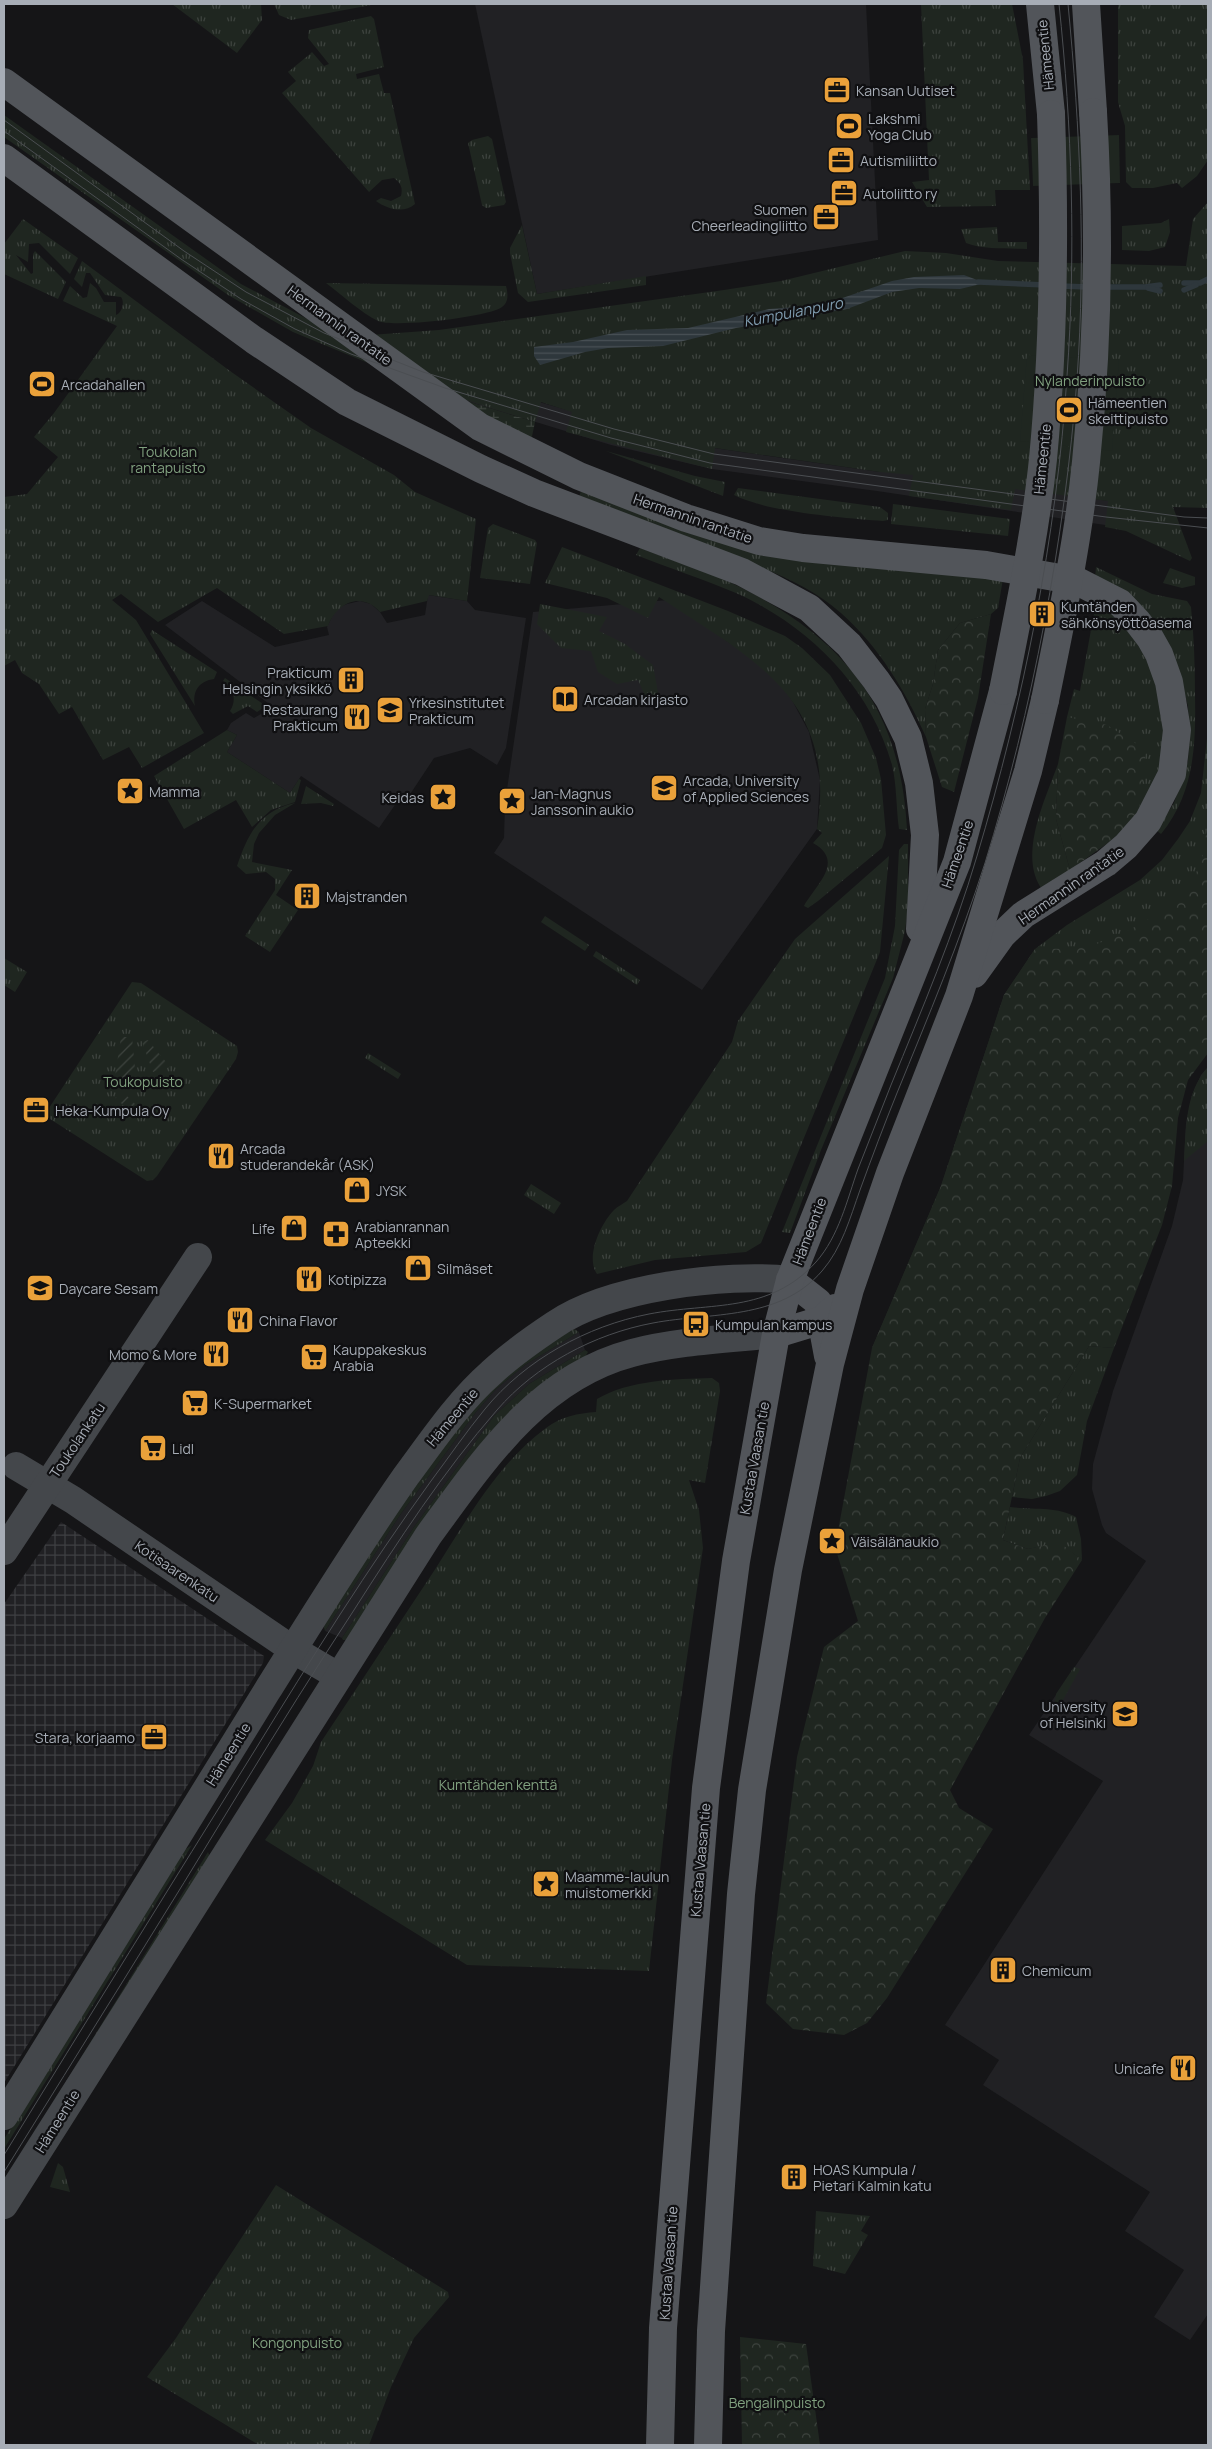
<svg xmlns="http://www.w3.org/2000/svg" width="1212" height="2449" viewBox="0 0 1212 2449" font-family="Manrope,sans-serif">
  <defs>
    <pattern id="industrial-grid" width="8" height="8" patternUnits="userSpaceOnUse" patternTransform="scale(1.25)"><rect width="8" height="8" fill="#212124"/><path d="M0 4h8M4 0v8" fill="none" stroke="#3e3f42"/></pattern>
    <pattern id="grass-tufts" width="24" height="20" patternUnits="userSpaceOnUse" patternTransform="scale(1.25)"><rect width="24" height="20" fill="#1f2620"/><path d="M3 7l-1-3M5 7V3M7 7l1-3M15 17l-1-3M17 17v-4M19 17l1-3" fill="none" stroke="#3d433e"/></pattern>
    <pattern id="forest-crowns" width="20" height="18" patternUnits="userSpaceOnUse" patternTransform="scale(1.25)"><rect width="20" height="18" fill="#1f2620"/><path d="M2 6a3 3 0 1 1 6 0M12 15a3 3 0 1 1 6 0" fill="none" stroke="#3d433e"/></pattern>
    <pattern id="wetland-marsh" width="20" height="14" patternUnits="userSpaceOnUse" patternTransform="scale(1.25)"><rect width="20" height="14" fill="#1f2620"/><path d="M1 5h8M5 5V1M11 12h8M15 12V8" fill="none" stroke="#3d433e"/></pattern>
    <pattern id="garden-furrows" width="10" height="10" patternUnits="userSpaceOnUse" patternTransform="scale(1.25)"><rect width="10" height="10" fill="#1f2620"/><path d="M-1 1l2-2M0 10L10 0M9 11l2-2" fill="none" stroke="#3d433e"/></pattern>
    <pattern id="water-rules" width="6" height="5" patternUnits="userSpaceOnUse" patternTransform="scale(1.25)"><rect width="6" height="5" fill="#2e373c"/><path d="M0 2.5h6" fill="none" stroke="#495156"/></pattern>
  </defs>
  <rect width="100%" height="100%" fill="#151517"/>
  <g fill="#212124">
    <polygon points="475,4 866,4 878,240 537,294"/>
    <polygon points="415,366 581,414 714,448 880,472 897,472 1109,501 1182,532 1105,525 877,491 712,469 611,445 457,398"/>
    <polygon points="428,595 467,601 475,610 526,618 506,748 497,765 470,748 434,758 403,805 397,802 379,828 301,776 290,793 227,752 237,735 227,730 231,723 246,713 254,718 273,707 165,625 202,601 275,647 329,635 327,627 332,617 338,608 347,604 360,601 371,604 380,612 387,623 425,615"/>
    <polygon points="668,600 761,665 784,689 793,702 809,732 820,780 817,829 702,990 494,853 504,838 505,803 533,612"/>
    <polygon points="1208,1067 1208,2314 1190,2340 1154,2317 1184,2270 1125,2231 1150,2192 983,2085 999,2060 945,2025 1103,1781 1029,1735 1146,1561 1106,1533 1102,1525 1092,1489 1093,1464 1113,1391 1172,1226 1183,1180 1186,1123 1192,1095 1201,1075"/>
    <polygon points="579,1332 585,1350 529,1384 494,1416 414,1527 342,1638 325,1631 400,1515 476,1412 496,1389 525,1365"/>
  </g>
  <polygon fill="url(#industrial-grid)" points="61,1522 264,1656 263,1663 4,2083 4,1604"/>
  <g fill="url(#grass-tufts)">
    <polygon points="172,4 261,4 262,20 237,53"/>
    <polygon points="274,4 371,4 371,5 291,20 279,15"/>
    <polygon points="921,4 1012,4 1023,60 1030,190 995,190 996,206 927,207 912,182 929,180"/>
    <polygon points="1118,4 1208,4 1208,160 1197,176 1182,188 1177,183 1153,188 1132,188 1126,182 1125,126 1118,102"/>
    <path d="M371,16L374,19L384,67L356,74L357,79L379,74L384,93H390L415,204C404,214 387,209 376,201L381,198L391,201L401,196C403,188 401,183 394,178L382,180L369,192L282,93L296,81L288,72L310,54L312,52L324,66L329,64L308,38L309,30Z"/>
    <polygon points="4,115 241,284 328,330 385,370 293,332 228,295 4,137"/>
    <polygon points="488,136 492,139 506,202 504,205 486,208 482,205 468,143 472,140"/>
    <polygon points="1208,202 1208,508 1173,507 1192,558 1190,561 1126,531 1105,527 1108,501 1015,489 1011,510 909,496 913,475 880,472 715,448 712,469 566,432 572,412 541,402 535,422 457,397 370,335 439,330 724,290 781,281 905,251 946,253 998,261 1186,266 1193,219"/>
    <polygon points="23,219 78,258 70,274 39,243 29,244 28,262 16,255 31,274 33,273 33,254 35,251 66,282 58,299 4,274 4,244"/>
    <polygon points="1169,219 1170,232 1165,247 1149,251 1122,250 1122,226 1161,223"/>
    <polygon points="522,225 537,294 646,276 646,285 528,302 518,293 510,253 510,248"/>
    <path d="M997,227L998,242H1027V249C1006,248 985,250 966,243L961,229Z"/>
    <path d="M82,261L230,371L311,428L394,475L415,492L476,519L467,601L429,595L427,601L380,612C361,591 337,603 328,626L284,634L217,588L158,622L121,594L112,600L136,620L204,733L142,768L129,747L103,760L72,707L59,714L39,684L22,673L15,660L4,666V497L27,494L58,457L34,437L54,413L117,326L63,301L70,286L83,298L87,297L90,283L96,288L104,302H116V315C122,313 125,302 121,297L105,295L90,273H86L82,287L74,279Z"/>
    <path d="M326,283L506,286C508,294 509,302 502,307C489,317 393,328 378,321C361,313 341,294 326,283Z"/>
    <polygon points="606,451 695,476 725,482 723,496"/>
    <path d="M738,488L880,507L888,513V520L883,521C844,518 767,512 734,495Z"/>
    <path d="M581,491L1003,579L998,608L991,614L960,623L938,650L933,684L925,709L926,737C905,690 879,647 841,613C805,581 757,566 713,549C668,532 623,515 579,497Z"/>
    <polygon points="893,504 1010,519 1008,536 891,524"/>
    <polygon points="493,524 535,540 537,543 530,584 480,578 488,528"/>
    <path d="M562,547L728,611L785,636L802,648L830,675L861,723L876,758L881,779L886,835L882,848L818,901L808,908L804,906C815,886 846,861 813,843L822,833L817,829C838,698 752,659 659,597L648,618L607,598L545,583Z"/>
    <path d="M640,548C673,561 710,572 742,588C847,641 901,710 907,830L899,829C896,807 897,786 892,765C870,686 809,626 736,593C703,579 669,568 636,555Z"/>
    <path d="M1096,567L1152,594L1187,601L1191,607C1194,637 1195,666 1195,696C1196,746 1194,794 1161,834L1156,830L1174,803L1188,761L1189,740L1188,706L1179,675L1095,578Z"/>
    <polygon points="1170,568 1195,577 1195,585 1182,588 1163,583"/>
    <polygon points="1096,602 1109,608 1133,631 1164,697 1167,739 1162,771 1139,811 1067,717 1074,689 1080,691"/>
    <polygon points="540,604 607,617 599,631 625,644 653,665 659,698 646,698 638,680 617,684 598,672 591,651 561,648 537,624"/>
    <path d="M152,630L217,672L214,679C199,681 192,691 195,706L150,634Z"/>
    <path d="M225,678L266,706L257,712L248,706L233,714L230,711C237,700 234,688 223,681Z"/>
    <polygon points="1208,729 1208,920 872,1348 941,1186 1004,995 1035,949 1067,925 1140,880 1162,860 1178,839 1190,821 1201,793"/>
    <polygon points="227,730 237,735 227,752 290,793 299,779 301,780 295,802 271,810 252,827 236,800 184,829 154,776"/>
    <path d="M1058,764L1056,819L1070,870L1042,889C1018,855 1045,800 1058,764Z"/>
    <polygon points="306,786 334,804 333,806 321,803 301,804"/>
    <path d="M295,803L275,815L259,833L254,844L252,862L292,870L276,895L298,910L270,952L245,936L275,890V879L266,872L246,874L237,866C248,834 259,811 295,803Z"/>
    <polygon points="904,844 908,844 908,908 905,931 893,978 821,1150 790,1233 782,1232 885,978 895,926 899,850"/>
    <path d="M889,856L880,952L761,1243L746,1252L655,1260L597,1274C585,1257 601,1223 614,1210C618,1206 623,1204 627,1201L732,1042L738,1021L795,939Z"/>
    <polygon points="545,916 589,945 585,951 541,922"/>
    <polygon points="596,951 640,980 637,985 593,956"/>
    <polygon points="4,958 27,972 15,992 4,985"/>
    <polygon points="132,982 141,983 237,1046 238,1052 236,1059 157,1176 153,1180 147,1181 50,1119 49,1108"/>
    <polygon points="368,1053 401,1074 398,1079 365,1058"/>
    <path d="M1208,1067V1141L1184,1161C1186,1129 1185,1092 1208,1067Z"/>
    <polygon points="531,1184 561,1203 554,1214 524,1195"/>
    <polygon points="574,1329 579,1332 525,1365 496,1389 476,1412 400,1515 325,1631 323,1624 375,1541 473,1407 493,1385 538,1350"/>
    <polygon points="1089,1346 1114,1348 1087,1421 1077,1475 1060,1491 1046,1496 1032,1499 1012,1497 1020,1458"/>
    <path d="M585,1350L588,1352L585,1357C550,1377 524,1396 497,1426L346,1640H343L342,1638L414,1527L494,1416L529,1384Z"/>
    <path d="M712,1378L719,1383L720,1391L705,1483L689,1480L699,1510L703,1548L672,1760L649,1971L467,1965L265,1840L292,1803L313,1766L321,1742C359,1685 396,1628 434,1571C466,1521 498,1463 546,1428C560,1417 579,1413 596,1412L597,1399C629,1380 675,1379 712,1378Z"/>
    <path d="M1010,1507C1032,1510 1057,1506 1076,1517L1081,1539L1082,1560L1059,1543L1028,1549L1003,1540Z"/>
    <polygon points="1074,1667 1080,1669 1057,1711 1054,1709 1056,1694"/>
    <polygon points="192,1845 4,2149 4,2139 181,1852"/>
    <polygon points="208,1852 210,1857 4,2182"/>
    <polygon points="58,2163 63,2167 70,2192 50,2187"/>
    <polygon points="276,2185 448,2292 449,2297 414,2338 391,2387 369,2445 259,2445 147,2377 176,2338"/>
    <polygon points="816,2211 870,2216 861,2231 868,2235 845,2274 813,2266"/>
  </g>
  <g fill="url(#forest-crowns)">
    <polygon points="991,614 978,698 954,792 942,787 926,737 925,709 933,684 938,650 960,623"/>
    <polygon points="1067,717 1107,725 1146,750 1139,811 1119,835 1070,870 1056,819 1058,764"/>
    <path d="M1208,819V1053L1188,1080L1178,1118L1172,1186L1162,1225L1114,1348L1089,1346L1020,1458L1003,1540L1028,1549L1059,1542L1082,1560L1045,1618L950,1790L959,1808L993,1829L887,1998L867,2023L844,2035L793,2029L766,2003L797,1757L824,1647L858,1621L835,1547L872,1348L941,1186L1004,995L1035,949C1052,948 1072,950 1089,946C1126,937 1189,900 1201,861C1205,848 1206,833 1208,819Z"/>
    <polygon points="740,2337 806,2344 820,2445 742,2444"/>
  </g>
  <polygon fill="url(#wetland-marsh)" points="457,398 535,422 531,441 504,428"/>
  <g fill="url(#garden-furrows)">
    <polygon points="121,1037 132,1037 135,1068 117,1085 114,1083"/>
    <polygon points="148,1040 170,1067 153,1072 142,1042"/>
    <polygon points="125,1094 137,1106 138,1113 135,1115 115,1098"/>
  </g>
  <g fill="#1f2620">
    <polygon points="1119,135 1120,183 1033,186 1031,138"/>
    <polygon points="1027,355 1119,360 1112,451 1020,441"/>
  </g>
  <polygon fill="url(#water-rules)" points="964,275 985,283 960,289 919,288 892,292 847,309 736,328 663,346 608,348 585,352 540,365 534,356 534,347 573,342 627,330 688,328 769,309 822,305 892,281 914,277"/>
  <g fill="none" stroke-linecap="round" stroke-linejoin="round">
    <g stroke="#2e373c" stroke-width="5.5">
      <polyline points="978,282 1046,285"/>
      <polyline points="1184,283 1200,283 1208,279"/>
      <polyline points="1060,286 1088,287"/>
      <polyline points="1103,287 1145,287 1160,285"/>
      <polyline points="1148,288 1160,291"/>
      <polyline points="1184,290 1196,285"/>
    </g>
    <g stroke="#44474b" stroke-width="28">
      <polyline points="16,1466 73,1500 292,1649 338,1676"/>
      <polyline points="4,1551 198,1257"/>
      <path d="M4,2116C91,1975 180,1833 267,1691C312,1619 357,1546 406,1476C432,1441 458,1402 491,1373C510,1355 533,1339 554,1325C609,1287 725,1273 790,1280"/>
      <path d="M4,2205L428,1536C483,1461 537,1378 632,1353C678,1341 729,1339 776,1334"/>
    </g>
    <g stroke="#52555a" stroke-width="28">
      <polyline points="1040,4 1051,114"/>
      <polyline points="1086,4 1093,112"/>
      <polyline points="4,82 480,427 579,476 686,518 759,541 803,548 986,565 1077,581 1120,603 1137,621 1150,638 1159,654 1169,682 1177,730 1172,774 1148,821 1126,846 1106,863 1023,915 1002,935 974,974"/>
      <polyline points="4,158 254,340 347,402 481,469 534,493 742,572 809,608 849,645 876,680 889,699 908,738 919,783 925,835 920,929"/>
      <polyline points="790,1280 818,1302 828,1356"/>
      <polyline points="776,1334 822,1320 835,1308"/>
      <polyline points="660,2445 663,2328 706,1788 736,1561 776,1334 790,1280 957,862 1003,691"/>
      <polyline points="708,2445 711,2331 741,1894 752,1790 788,1570 830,1364 850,1289 890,1173 959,996 1028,771 1045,700"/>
    </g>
    <g stroke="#4b4e52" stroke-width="1">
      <polyline points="4,120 184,251 246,292 324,333 423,372 614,429 714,454 1184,517 1208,518"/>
      <polyline points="4,131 181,259 241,299 295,329 351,354 445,388 611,438 710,463 1106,517 1208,528"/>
      <path d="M4,2155C87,2020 171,1885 255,1750C311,1659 368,1568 431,1481C449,1457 466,1432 485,1409C525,1360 587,1326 649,1314C711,1302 769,1314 816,1262C839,1236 847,1200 858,1169C869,1141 880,1113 891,1085C922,1009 954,934 977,856C1023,703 1057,536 1067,376C1076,253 1072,127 1059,4"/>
      <path d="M4,2172C84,2043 165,1915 243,1786C279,1727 316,1668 354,1610C398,1541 443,1472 497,1410C536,1365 594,1334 653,1323C711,1312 779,1321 822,1271C842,1248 850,1218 860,1190C872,1157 884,1125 897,1093C928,1017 960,941 985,863C1032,711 1065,538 1077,379C1086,254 1080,128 1068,4"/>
    </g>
    <g stroke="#52555a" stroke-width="28">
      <path d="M1003,691C1018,614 1035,537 1043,459C1054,344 1055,230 1051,114"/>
      <path d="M1045,700C1061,621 1078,542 1086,462C1098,345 1100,229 1093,112"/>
    </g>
  </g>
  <defs>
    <g id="office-square" transform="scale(1.4375)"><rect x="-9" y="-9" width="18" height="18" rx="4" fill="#eaa13a" stroke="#101012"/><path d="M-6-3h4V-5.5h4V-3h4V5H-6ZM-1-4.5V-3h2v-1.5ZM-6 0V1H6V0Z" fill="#111"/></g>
    <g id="stadium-square" transform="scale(1.4375)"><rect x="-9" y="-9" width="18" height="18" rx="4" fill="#eaa13a" stroke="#101012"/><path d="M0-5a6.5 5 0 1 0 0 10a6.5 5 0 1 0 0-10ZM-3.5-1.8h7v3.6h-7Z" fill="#111"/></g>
    <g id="building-square" transform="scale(1.4375)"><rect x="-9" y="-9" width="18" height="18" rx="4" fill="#eaa13a" stroke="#101012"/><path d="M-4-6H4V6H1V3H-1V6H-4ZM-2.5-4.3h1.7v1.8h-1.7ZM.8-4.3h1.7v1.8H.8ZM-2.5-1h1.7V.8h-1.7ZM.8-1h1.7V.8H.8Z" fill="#111"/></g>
    <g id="library-square" transform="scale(1.4375)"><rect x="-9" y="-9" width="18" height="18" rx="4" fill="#eaa13a" stroke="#101012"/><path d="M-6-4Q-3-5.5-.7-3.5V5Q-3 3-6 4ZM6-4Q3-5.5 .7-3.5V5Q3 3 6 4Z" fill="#111"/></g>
    <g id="school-square" transform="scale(1.4375)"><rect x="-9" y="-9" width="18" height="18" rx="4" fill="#eaa13a" stroke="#101012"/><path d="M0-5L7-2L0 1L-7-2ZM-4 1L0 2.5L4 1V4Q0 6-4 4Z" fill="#111"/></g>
    <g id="restaurant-square" transform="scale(1.4375)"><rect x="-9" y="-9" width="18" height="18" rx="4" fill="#eaa13a" stroke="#101012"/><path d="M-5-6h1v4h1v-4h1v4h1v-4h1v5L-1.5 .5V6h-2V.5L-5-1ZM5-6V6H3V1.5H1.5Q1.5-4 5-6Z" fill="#111"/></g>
    <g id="university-square" transform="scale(1.4375)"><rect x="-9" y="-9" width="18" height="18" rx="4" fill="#eaa13a" stroke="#101012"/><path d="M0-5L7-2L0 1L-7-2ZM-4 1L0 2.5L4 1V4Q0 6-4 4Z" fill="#111"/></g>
    <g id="sight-square" transform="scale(1.4375)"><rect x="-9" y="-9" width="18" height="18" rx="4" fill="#eaa13a" stroke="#101012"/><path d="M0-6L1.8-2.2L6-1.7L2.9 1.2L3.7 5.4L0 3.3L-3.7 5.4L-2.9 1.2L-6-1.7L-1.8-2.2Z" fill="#111"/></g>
    <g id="shop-square" transform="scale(1.4375)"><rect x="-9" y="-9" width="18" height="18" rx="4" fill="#eaa13a" stroke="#101012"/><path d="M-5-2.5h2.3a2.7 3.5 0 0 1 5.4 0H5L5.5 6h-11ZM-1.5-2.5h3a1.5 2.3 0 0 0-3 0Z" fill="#111"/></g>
    <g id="pharmacy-square" transform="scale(1.4375)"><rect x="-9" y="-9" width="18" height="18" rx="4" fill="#eaa13a" stroke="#101012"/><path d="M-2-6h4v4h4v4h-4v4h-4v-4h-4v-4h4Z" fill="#111"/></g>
    <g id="bus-square" transform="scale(1.4375)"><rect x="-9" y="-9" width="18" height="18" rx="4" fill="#eaa13a" stroke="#101012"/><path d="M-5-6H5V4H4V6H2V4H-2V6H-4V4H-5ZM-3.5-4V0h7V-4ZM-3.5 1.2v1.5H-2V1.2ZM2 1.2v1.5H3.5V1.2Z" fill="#111"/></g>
    <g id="supermarket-square" transform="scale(1.4375)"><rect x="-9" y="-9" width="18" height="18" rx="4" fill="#eaa13a" stroke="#101012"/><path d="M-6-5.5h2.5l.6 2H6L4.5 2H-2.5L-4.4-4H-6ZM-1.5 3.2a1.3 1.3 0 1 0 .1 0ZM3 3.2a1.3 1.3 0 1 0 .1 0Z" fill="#111"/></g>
  </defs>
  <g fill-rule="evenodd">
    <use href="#office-square" x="837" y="90"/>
    <use href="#stadium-square" x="849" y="126"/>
    <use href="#office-square" x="841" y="160"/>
    <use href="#office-square" x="844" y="193"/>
    <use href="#office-square" x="826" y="217"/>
    <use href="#stadium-square" x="42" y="384"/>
    <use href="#stadium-square" x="1069" y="410"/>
    <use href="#building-square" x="1042" y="614"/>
    <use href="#building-square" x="351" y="680"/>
    <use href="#library-square" x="565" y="699"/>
    <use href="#school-square" x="390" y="710"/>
    <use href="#restaurant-square" x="357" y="717"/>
    <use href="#university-square" x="664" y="788"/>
    <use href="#sight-square" x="130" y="791"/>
    <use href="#sight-square" x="443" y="797"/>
    <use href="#sight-square" x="512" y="801"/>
    <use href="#building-square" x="307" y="896"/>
    <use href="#office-square" x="36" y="1110"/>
    <use href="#restaurant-square" x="221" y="1156"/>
    <use href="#shop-square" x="357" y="1190"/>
    <use href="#shop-square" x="294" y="1228"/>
    <use href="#pharmacy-square" x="336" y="1234"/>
    <use href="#shop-square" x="418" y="1268"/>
    <use href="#restaurant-square" x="309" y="1279"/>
    <use href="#school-square" x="40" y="1288"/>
    <use href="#restaurant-square" x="240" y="1320"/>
    <use href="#bus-square" x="696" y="1324"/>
    <use href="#restaurant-square" x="216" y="1354"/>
    <use href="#supermarket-square" x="314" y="1357"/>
    <use href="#supermarket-square" x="195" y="1403"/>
    <use href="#supermarket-square" x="153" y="1448"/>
    <use href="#sight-square" x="832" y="1541"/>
    <use href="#university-square" x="1125" y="1714"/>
    <use href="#office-square" x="154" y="1737"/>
    <use href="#sight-square" x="546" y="1884"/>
    <use href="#building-square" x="1003" y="1970"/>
    <use href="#restaurant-square" x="1183" y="2068"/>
    <use href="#building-square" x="794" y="2177"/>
  </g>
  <g text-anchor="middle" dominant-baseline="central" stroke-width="4.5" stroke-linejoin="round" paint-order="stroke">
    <g font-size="14" fill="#a7adb6" stroke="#101012">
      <text transform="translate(1045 55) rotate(-96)">Hämeentie</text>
      <text transform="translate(340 325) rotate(36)">Hermannin rantatie</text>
      <text transform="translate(1042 459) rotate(-84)">Hämeentie</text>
      <text transform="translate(693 518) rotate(19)">Hermannin rantatie</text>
      <text transform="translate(957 854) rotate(-71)">Hämeentie</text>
      <text transform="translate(1071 885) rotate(-35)">Hermannin rantatie</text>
      <text transform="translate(809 1231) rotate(-69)">Hämeentie</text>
      <text transform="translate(452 1417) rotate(-50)">Hämeentie</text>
      <text transform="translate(77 1440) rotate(-56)">Toukolankatu</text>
      <text transform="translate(754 1458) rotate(-80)">Kustaa Vaasan tie</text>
      <text transform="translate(177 1571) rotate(34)">Kotisaarenkatu</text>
      <text transform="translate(228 1754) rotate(-58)">Hämeentie</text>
      <text transform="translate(700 1860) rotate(-85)">Kustaa Vaasan tie</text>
      <text transform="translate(57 2121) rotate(-58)">Hämeentie</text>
      <text transform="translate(668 2263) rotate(-86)">Kustaa Vaasan tie</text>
    </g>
    <g font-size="14" fill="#a7adb6" stroke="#101012" text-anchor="start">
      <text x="856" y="90">Kansan Uutiset</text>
      <text x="868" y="118">Lakshmi<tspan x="868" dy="16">Yoga Club</tspan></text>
      <text x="860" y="160">Autismiliitto</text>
      <text x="863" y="193">Autoliitto ry</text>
      <text x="807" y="209" text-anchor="end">Suomen<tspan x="807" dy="16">Cheerleadingliitto</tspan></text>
      <text x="61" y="384">Arcadahallen</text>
      <text x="1088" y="402">Hämeentien<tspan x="1088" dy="16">skeittipuisto</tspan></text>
      <text x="1061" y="606">Kumtähden<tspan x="1061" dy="16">sähkönsyöttöasema</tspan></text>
      <text x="332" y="672" text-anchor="end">Prakticum<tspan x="332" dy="16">Helsingin yksikkö</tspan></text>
      <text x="584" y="699">Arcadan kirjasto</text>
      <text x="409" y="702">Yrkesinstitutet<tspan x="409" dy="16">Prakticum</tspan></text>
      <text x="338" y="709" text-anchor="end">Restaurang<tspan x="338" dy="16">Prakticum</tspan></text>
      <text x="683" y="780">Arcada, University<tspan x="683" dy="16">of Applied Sciences</tspan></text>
      <text x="149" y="791">Mamma</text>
      <text x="531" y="793">Jan-Magnus<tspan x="531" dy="16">Janssonin aukio</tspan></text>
      <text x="424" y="797" text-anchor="end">Keidas</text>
      <text x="326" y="896">Majstranden</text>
      <text x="55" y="1110">Heka-Kumpula Oy</text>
      <text x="240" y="1148">Arcada<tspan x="240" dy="16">studerandekår (ASK)</tspan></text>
      <text x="376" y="1190">JYSK</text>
      <text x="355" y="1226">Arabianrannan<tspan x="355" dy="16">Apteekki</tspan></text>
      <text x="275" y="1228" text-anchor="end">Life</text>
      <text x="437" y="1268">Silmäset</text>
      <text x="328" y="1279">Kotipizza</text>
      <text x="59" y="1288">Daycare Sesam</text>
      <text x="259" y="1320">China Flavor</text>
      <text x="715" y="1324">Kumpulan kampus</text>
      <text x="333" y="1349">Kauppakeskus<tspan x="333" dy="16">Arabia</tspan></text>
      <text x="197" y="1354" text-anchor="end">Momo &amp; More</text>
      <text x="214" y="1403">K-Supermarket</text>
      <text x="172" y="1448">Lidl</text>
      <text x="851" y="1541">Väisälänaukio</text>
      <text x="1106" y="1706" text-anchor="end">University<tspan x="1106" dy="16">of Helsinki</tspan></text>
      <text x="135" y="1737" text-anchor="end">Stara, korjaamo</text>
      <text x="565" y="1876">Maamme-laulun<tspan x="565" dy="16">muistomerkki</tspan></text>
      <text x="1022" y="1970">Chemicum</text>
      <text x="1164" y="2068" text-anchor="end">Unicafe</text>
      <text x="813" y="2169">HOAS Kumpula /<tspan x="813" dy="16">Pietari Kalmin katu</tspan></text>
    </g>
    <g font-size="14" fill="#80a07f" stroke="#101012">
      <text x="1090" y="380">Nylanderinpuisto</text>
      <text x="168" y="451">Toukolan<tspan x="168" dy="16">rantapuisto</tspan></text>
      <text x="143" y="1081">Toukopuisto</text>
      <text x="498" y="1784">Kumtähden kenttä</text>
      <text x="297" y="2342">Kongonpuisto</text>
      <text x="777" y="2402">Bengalinpuisto</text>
    </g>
    <g font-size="15" font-style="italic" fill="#809db0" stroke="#101012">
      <text transform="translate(793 312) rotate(-11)">Kumpulanpuro</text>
    </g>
  </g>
  <rect width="1212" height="2449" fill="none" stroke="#a7adb6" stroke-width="10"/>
</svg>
